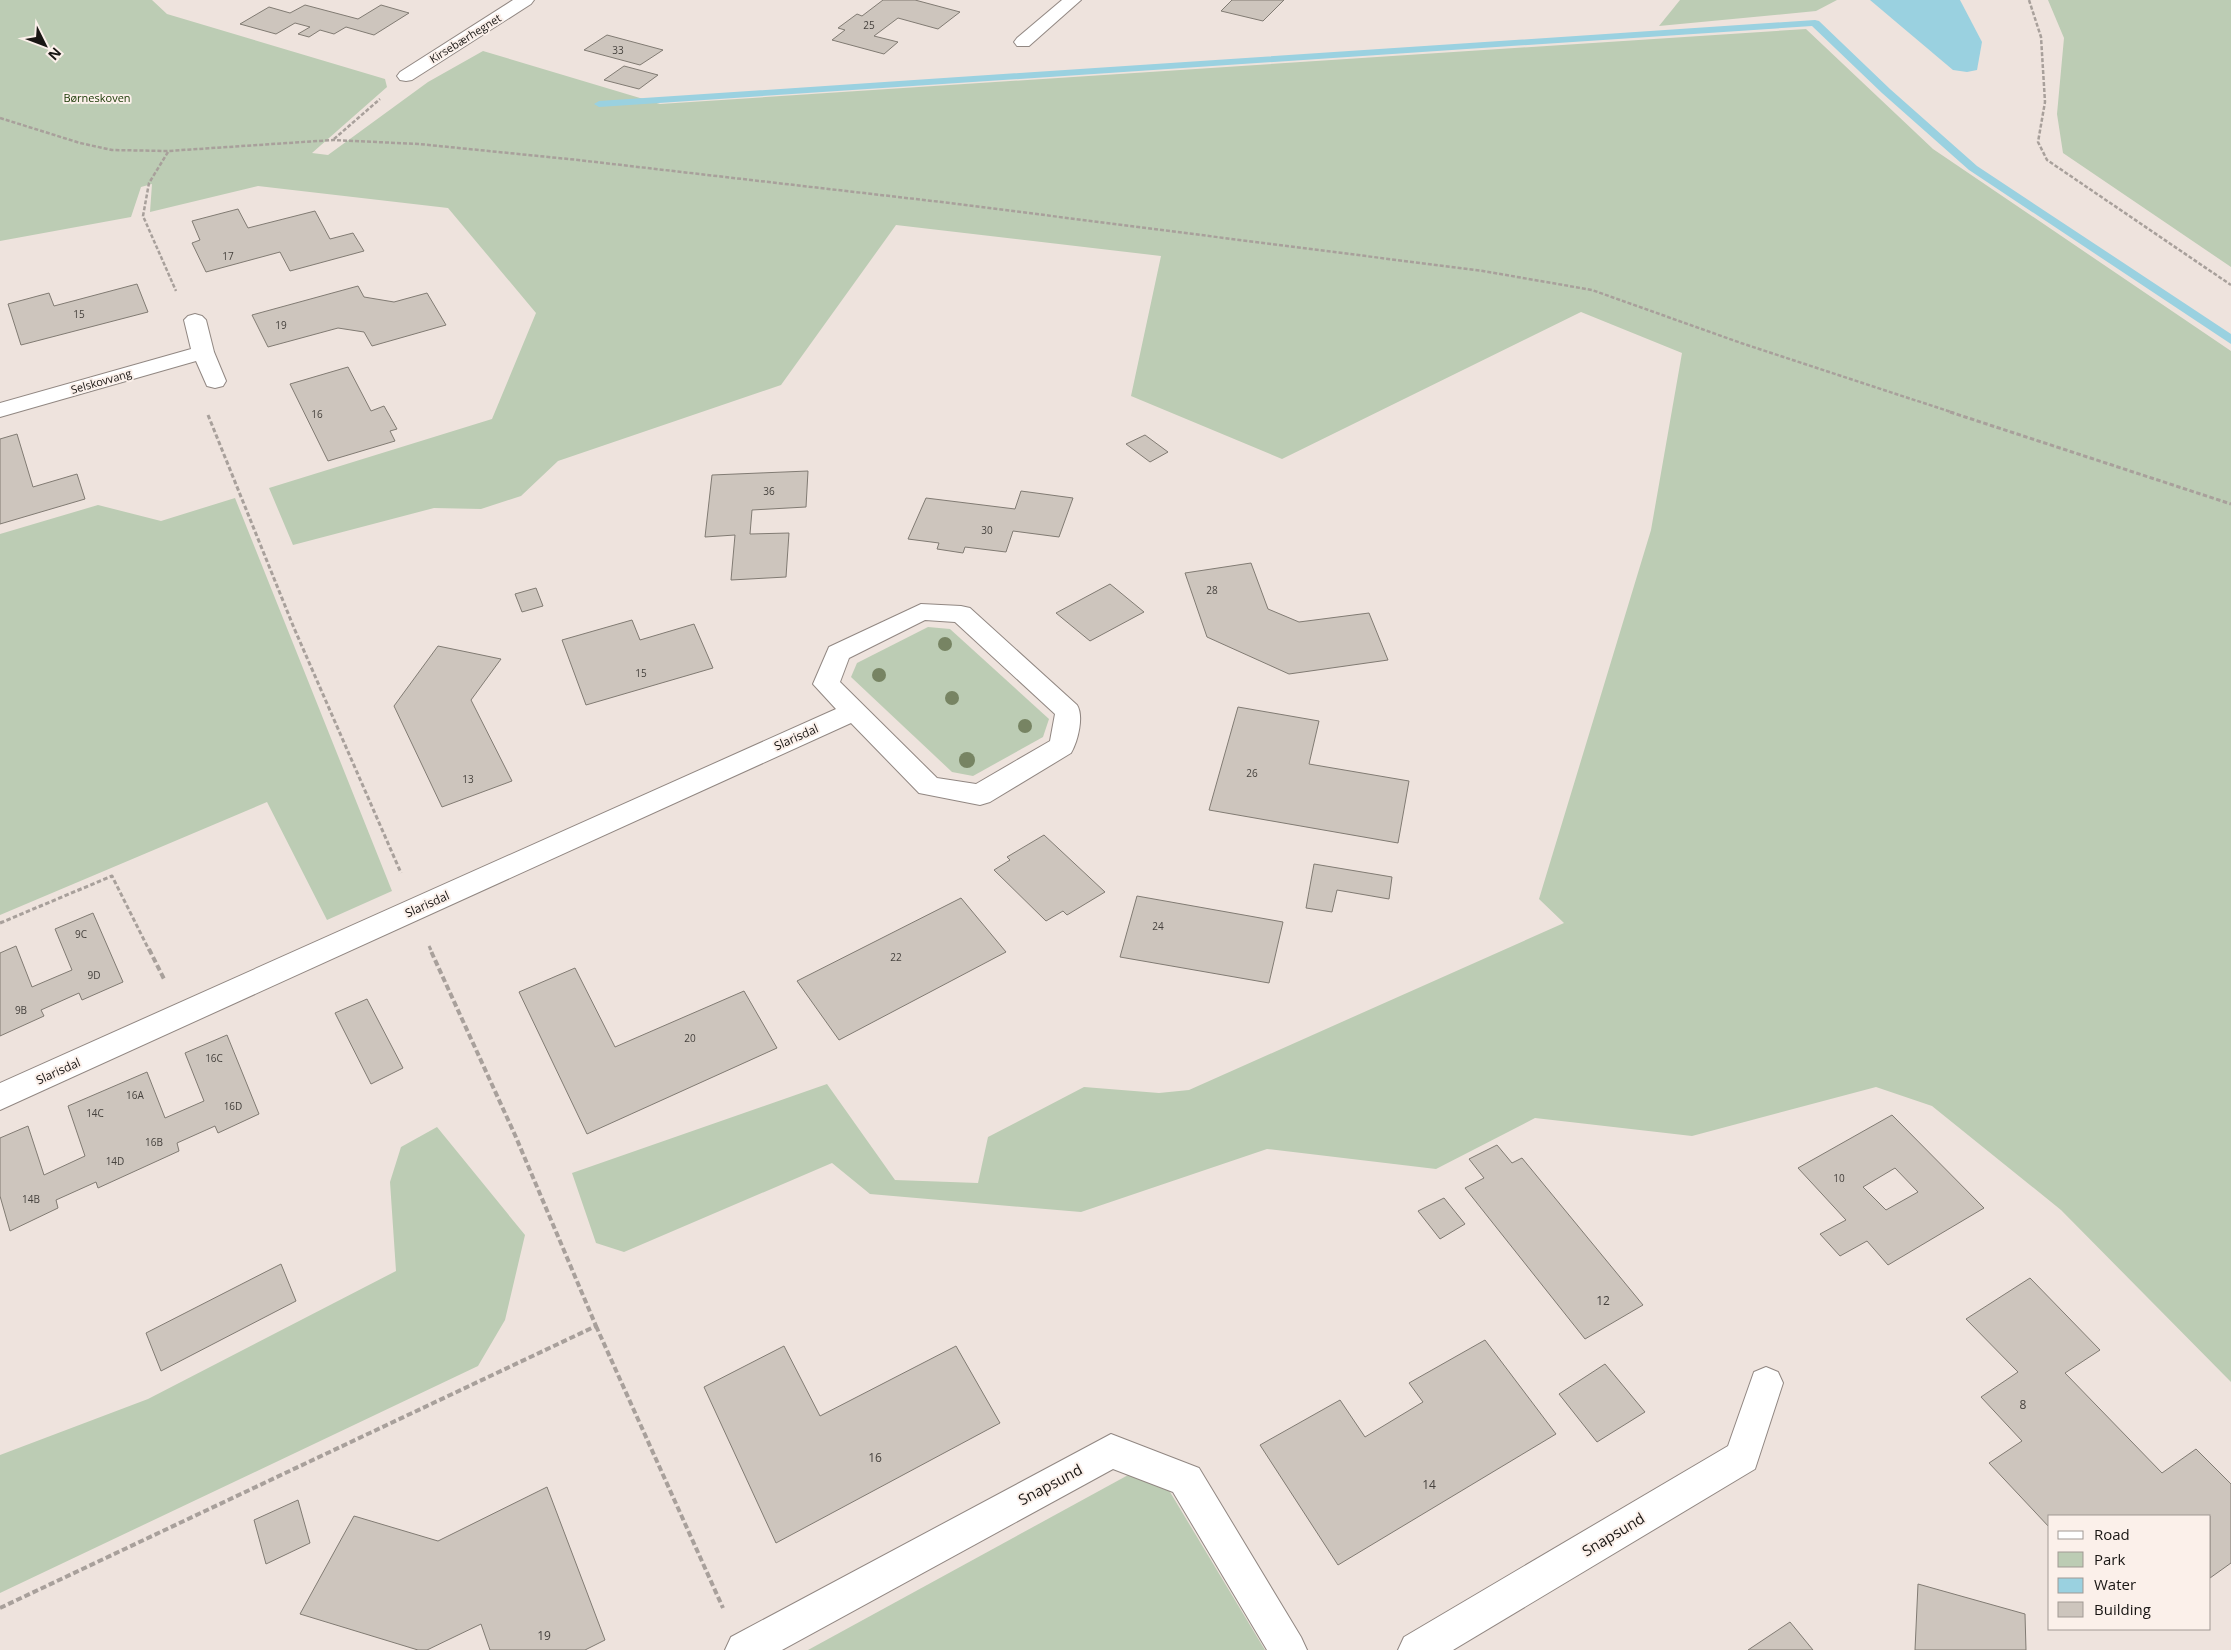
<svg xmlns="http://www.w3.org/2000/svg" width="2231" height="1650" viewBox="0 0 2231 1650" font-family="'Open Sans',sans-serif">
  <rect width="100%" height="100%" fill="#eee3dd"/>
  <g fill="#bcccb4">
    <polygon points="0,0 152,0 167,14 385,79 387,87 312,153 328,155 428,82 483,51 660,104 1806,29 1933,149 2231,351 2231,1382 2061,1210 1932,1106 1876,1087 1692,1136 1535,1118 1436,1169 1267,1149 1081,1212 870,1194 832,1163 624,1252 596,1243 572,1173 827,1084 895,1180 978,1183 988,1137 1084,1087 1159,1093 1189,1090 1564,923 1539,899 1651,530 1682,353 1581,312 1282,459 1131,396 1161,256 896,225 781,385 558,461 521,496 481,509 434,508 293,545 269,488 492,419 536,313 448,208 258,186 150,212 152,184 141,187 131,217 0,241"/>
    <polygon points="1680,0 1837,0 1816,11 1659,26"/>
    <polygon points="2048,0 2231,0 2231,267 2063,153 2057,114 2064,38"/>
    <polygon points="235,498 392,891 327,920 267,802 0,915 0,534 98,505 161,521"/>
    <polygon points="928,627 950,629 1049,719 1043,737 973,776 952,772 851,677 857,663"/>
    <polygon points="437,1127 525,1235 505,1320 478,1366 0,1593 0,1455 148,1399 396,1271 390,1182 401,1147"/>
    <polygon points="1130,1474 1167,1487 1265,1650 808,1650"/>
  </g>
  <polygon fill="#9ad1e0" points="1870,0 1960,0 1982,42 1977,70 1967,72 1953,70"/>
  <g fill="none" stroke-linecap="round" stroke-linejoin="round">
    <polygon fill="#9ad1e0" fill-rule="evenodd" points="1815,20 1819,21 1890,89 1977,166 2231,334 2231,344 1969,170 1882,93 1812,26 599,107 594,104 599,101"/>
  </g>
  <g fill="#cdc5bd" stroke="#817b73" fill-rule="evenodd">
    <polygon points="883,0 915,0 960,12 938,29 898,18 874,36 898,42 884,54 832,40 845,30 838,28 857,14 862,16"/>
    <polygon points="1232,0 1284,0 1263,21 1221,11"/>
    <polygon points="305,5 358,19 381,5 409,13 374,35 346,27 334,34 320,30 309,37 298,34 310,27 295,23 276,34 240,24 269,7 290,13"/>
    <polygon points="607,35 663,50 640,65 584,50"/>
    <polygon points="624,66 658,75 639,89 604,80"/>
    <polygon points="238,209 248,228 315,211 330,239 353,233 364,251 290,271 280,252 206,272 192,243 200,240 192,221"/>
    <polygon points="137,284 148,312 21,345 8,304 49,293 54,306"/>
    <polygon points="358,286 364,297 394,302 427,293 446,325 372,346 364,332 338,328 268,347 252,315"/>
    <polygon points="348,367 371,411 384,406 397,429 390,431 395,441 328,461 290,384"/>
    <polygon points="17,434 33,487 77,474 85,499 0,524 0,439"/>
    <polygon points="1145,435 1168,452 1150,462 1126,444"/>
    <polygon points="808,471 806,507 752,510 750,534 789,533 786,577 731,580 735,535 705,537 712,475"/>
    <polygon points="1021,491 1073,498 1059,537 1013,531 1006,552 965,547 963,553 937,549 939,543 908,539 926,498 1015,509"/>
    <polygon points="1251,563 1268,609 1299,622 1369,613 1388,660 1289,674 1207,637 1185,573"/>
    <polygon points="1110,584 1144,612 1090,641 1056,613"/>
    <polygon points="536,588 543,606 522,612 515,594"/>
    <polygon points="632,620 640,640 694,624 713,668 586,705 562,640"/>
    <polygon points="438,646 501,659 471,700 512,781 442,807 394,706"/>
    <polygon points="1238,707 1319,721 1309,764 1409,781 1398,843 1209,810"/>
    <polygon points="1044,835 1105,892 1067,915 1063,911 1046,921 994,870 1010,860 1007,857"/>
    <polygon points="1314,864 1392,877 1389,899 1337,890 1332,912 1306,908"/>
    <polygon points="1137,896 1283,922 1269,983 1120,957"/>
    <polygon points="961,898 1006,952 839,1040 797,981"/>
    <polygon points="93,913 123,982 82,1000 79,993 41,1010 44,1016 0,1036 0,953 16,946 32,987 72,970 55,929"/>
    <polygon points="575,968 615,1047 744,991 777,1048 587,1134 519,992"/>
    <polygon points="367,999 403,1068 371,1084 335,1013"/>
    <polygon points="227,1035 259,1114 218,1133 215,1126 177,1143 179,1151 98,1188 96,1182 56,1200 58,1208 10,1231 0,1196 0,1138 28,1126 44,1175 85,1156 68,1106 147,1072 165,1118 204,1101 185,1053"/>
    <path d="M1892,1115L1984,1208L1888,1265L1867,1241L1840,1256L1820,1234L1846,1220L1798,1168ZM1895,1168L1918,1192L1886,1210L1863,1187Z"/>
    <polygon points="1497,1145 1512,1163 1522,1158 1643,1305 1585,1339 1465,1188 1484,1178 1469,1159"/>
    <polygon points="1444,1198 1465,1224 1440,1239 1418,1211"/>
    <polygon points="281,1264 296,1301 161,1371 146,1333"/>
    <polygon points="2030,1278 2100,1350 2065,1373 2162,1473 2196,1449 2231,1484 2231,1563 2210,1578 2210,1516 2050,1516 2050,1528 1989,1463 2022,1441 1981,1397 2018,1372 1966,1319"/>
    <polygon points="1485,1340 1556,1434 1338,1565 1260,1445 1340,1400 1365,1437 1423,1402 1409,1383"/>
    <polygon points="784,1346 820,1416 956,1346 1000,1423 776,1543 704,1387"/>
    <polygon points="1605,1364 1645,1412 1597,1442 1559,1394"/>
    <polygon points="547,1487 605,1640 585,1650 490,1650 481,1624 427,1650 418,1650 300,1614 354,1516 438,1541"/>
    <polygon points="298,1500 310,1543 266,1564 254,1520"/>
    <polygon points="1918,1584 2025,1614 2026,1650 1915,1650"/>
    <polygon points="1790,1622 1813,1650 1748,1650"/>
  </g>
  <g fill="none" stroke-linecap="round" stroke-linejoin="round">
    <g stroke="#918782" stroke-width="2">
      <g id="street">
        <polygon points="513,0 534,0 531,4 412,80 406,81 400,80 397,76 400,72"/>
        <polygon points="1062,0 1081,0 1029,46 1017,46 1014,42 1017,38"/>
        <polygon points="195,314 202,316 206,320 214,352 226,381 223,386 215,388 207,386 196,361 0,417 0,403 191,349 184,320 188,316"/>
        <path d="M921,604L961,606L970,608L1077,705C1084,716 1078,741 1071,753L990,802L980,805L919,793L851,723L0,1110V1083L836,709L813,684L829,647ZM925,620L955,622L1055,714L1050,741L976,784L937,778L840,682L849,658Z"/>
        <polygon points="1766,1367 1778,1372 1783,1383 1755,1469 1453,1650 1398,1650 1404,1637 1728,1446 1754,1372"/>
        <polygon points="1111,1434 1199,1468 1301,1637 1307,1650 1267,1650 1173,1492 1113,1469 782,1650 725,1650 731,1637"/>
      </g>
    </g>
    <g stroke="#a8a09b" stroke-width="2.5" stroke-dasharray="4 2" stroke-linecap="butt">
      <polyline points="2029,0 2041,37 2045,102 2038,142 2047,160 2231,285"/>
      <polyline points="0,118 80,143 112,150 168,151 333,140 419,144 578,160 950,203 1483,271 1592,290 1741,343 1954,413"/>
      <polyline points="334,139 380,99"/>
      <polyline points="168,152 149,183 143,216 176,291"/>
    </g>
    <g stroke="#a8a09b" stroke-width="3" stroke-dasharray="4.5 2.5" stroke-linecap="butt">
      <polyline points="1950,412 2231,504"/>
      <polyline points="208,415 294,628 401,873"/>
      <polyline points="0,923 112,876 149,950"/>
      <polyline points="429,946 431,950"/>
    </g>
    <g stroke="#a8a09b" stroke-width="4" stroke-dasharray="6 3" stroke-linecap="butt">
      <polyline points="149,949 164,979"/>
      <polyline points="596,1326 723,1608"/>
      <polyline points="0,1608 596,1326 515,1135 430,949"/>
    </g>
    <use href="#street" fill="#fff" fill-rule="evenodd"/>
  </g>
  <g fill="#778463">
    <circle cx="945" cy="644" r="7"/>
    <circle cx="879" cy="675" r="7"/>
    <circle cx="952" cy="698" r="7"/>
    <circle cx="1025" cy="726" r="7"/>
    <circle cx="967" cy="760" r="8"/>
  </g>
  <g text-anchor="middle" dominant-baseline="central" stroke-width="4" stroke-linejoin="round" paint-order="stroke">
    <g font-size="10" fill="#46423e">
      <text x="869" y="25">25</text>
      <text x="618" y="50">33</text>
      <text x="228" y="256">17</text>
      <text x="79" y="314">15</text>
      <text x="281" y="325">19</text>
      <text x="317" y="414">16</text>
      <text x="769" y="491">36</text>
      <text x="987" y="530">30</text>
      <text x="1212" y="590">28</text>
      <text x="641" y="673">15</text>
      <text x="1252" y="773">26</text>
      <text x="468" y="779">13</text>
      <text x="1158" y="926">24</text>
      <text x="81" y="934">9C</text>
      <text x="896" y="957">22</text>
      <text x="94" y="975">9D</text>
      <text x="21" y="1010">9B</text>
      <text x="690" y="1038">20</text>
      <text x="214" y="1058">16C</text>
      <text x="135" y="1095">16A</text>
      <text x="233" y="1106">16D</text>
      <text x="95" y="1113">14C</text>
      <text x="154" y="1142">16B</text>
      <text x="115" y="1161">14D</text>
      <text x="1839" y="1178">10</text>
      <text x="31" y="1199">14B</text>
    </g>
    <g font-size="11" fill="#191614" stroke="#fbf0ea">
      <text transform="translate(465 38) rotate(-32)">Kirsebærhegnet</text>
      <text transform="translate(101 381) rotate(-16)">Selskovvang</text>
    </g>
    <g font-size="11" fill="#163600" stroke="#fbf0ea">
      <text x="97" y="97">Børneskoven</text>
    </g>
    <g font-size="12" fill="#191614" stroke="#fbf0ea">
      <text transform="translate(796 737) rotate(-24)">Slarisdal</text>
      <text transform="translate(427 904) rotate(-24)">Slarisdal</text>
      <text transform="translate(58 1071) rotate(-24)">Slarisdal</text>
    </g>
    <g font-size="12" fill="#46423e">
      <text x="1603" y="1300">12</text>
      <text x="2023" y="1404">8</text>
      <text x="875" y="1457">16</text>
      <text x="1429" y="1484">14</text>
      <text x="544" y="1635">19</text>
    </g>
    <g font-size="15" fill="#191614" stroke="#fbf0ea">
      <text transform="translate(1050 1484) rotate(-28)">Snapsund</text>
      <text transform="translate(1613 1534) rotate(-31)">Snapsund</text>
    </g>
  </g>
  <rect x="2048" y="1515" width="162" height="115" fill="#fbf0ea" stroke="#a19994"/>
  <rect x="2058" y="1531" width="25" height="8" fill="#ffffff" stroke="#a19994"/>
  <text x="2094" y="1540" font-size="15" fill="#191614">Road</text>
  <rect x="2058" y="1552" width="25" height="15" fill="#bcccb4" stroke="#a19994"/>
  <text x="2094" y="1565" font-size="15" fill="#191614">Park</text>
  <rect x="2058" y="1578" width="25" height="15" fill="#9ad1e0" stroke="#a19994"/>
  <text x="2094" y="1590" font-size="15" fill="#191614">Water</text>
  <rect x="2058" y="1602" width="25" height="15" fill="#cdc5bd" stroke="#a19994"/>
  <text x="2094" y="1615" font-size="15" fill="#191614">Building</text>
  <g transform="translate(45 45) rotate(132)" stroke="#fbf0ea" stroke-width="4" paint-order="stroke">
  <path d="M0-4L9 19L0 12L-9 19Z" fill="#191614"/>
  <text y="-8" font-size="14" font-weight="bold" text-anchor="middle" fill="#191614">N</text>
  </g>
</svg>
